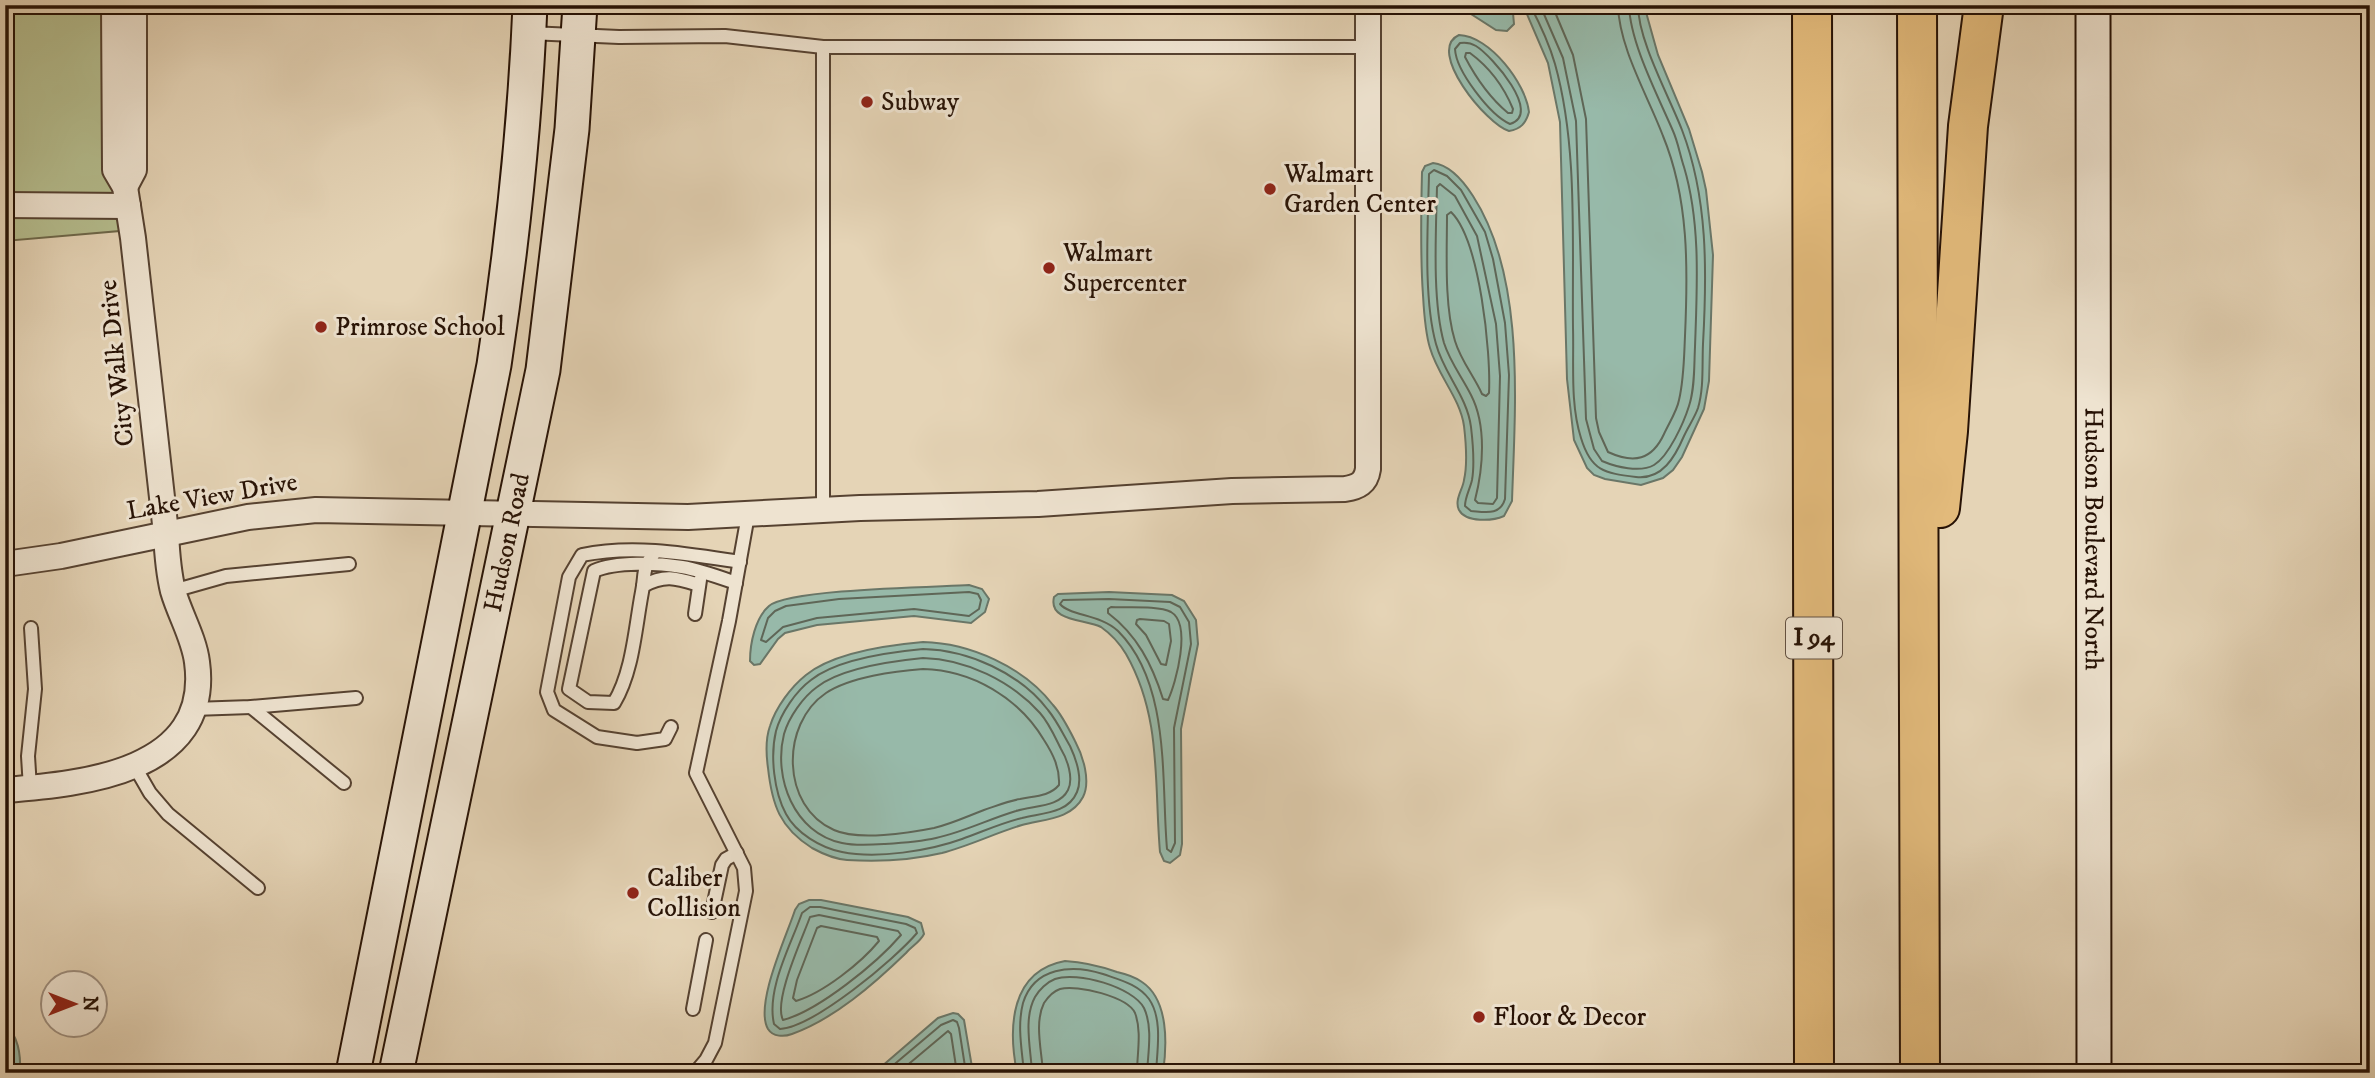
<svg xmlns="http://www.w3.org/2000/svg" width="2375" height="1078" viewBox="0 0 2375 1078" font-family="'IM FELL DW Pica',serif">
  <rect width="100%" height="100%" fill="#e5d4b6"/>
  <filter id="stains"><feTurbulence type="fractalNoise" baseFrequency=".00286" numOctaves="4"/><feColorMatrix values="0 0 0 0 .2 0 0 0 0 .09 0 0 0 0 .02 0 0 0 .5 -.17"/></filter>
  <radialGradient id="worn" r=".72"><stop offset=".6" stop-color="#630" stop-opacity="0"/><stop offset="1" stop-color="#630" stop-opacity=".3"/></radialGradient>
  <polygon fill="#b5bd8e" stroke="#6e684a" stroke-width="2" points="5,5 114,5 131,230 5,241"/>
  <g fill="#97b9a9" stroke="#6a7667" stroke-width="2">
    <polygon points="1457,5 1502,5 1513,13 1514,24 1507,31 1496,30"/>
    <polygon points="1523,5 1644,5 1658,55 1689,129 1702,172 1706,190 1713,255 1709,381 1704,409 1682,457 1673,470 1663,478 1641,485 1605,479 1594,475 1587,468 1574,440 1567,379 1560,122 1548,63"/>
    <path d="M1459,35C1490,36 1526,84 1529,112C1526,123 1521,129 1509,131C1487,125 1425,50 1459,35Z"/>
    <path d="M1433,163C1451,165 1464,182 1473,196C1526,278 1515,407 1512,501L1504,516C1493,521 1466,523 1459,510C1454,500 1463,489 1464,480C1468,463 1466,443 1464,426C1460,398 1438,376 1430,348C1425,332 1424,313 1423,295C1420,254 1421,213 1422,172L1425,166Z"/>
    <path d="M969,585L982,589L989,599L985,612L971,623L914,616L817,625L785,633L778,639L760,664L754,665L750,661C750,644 755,618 769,606C789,589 935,587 969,585Z"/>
    <path d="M1109,592L1172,595L1184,601L1196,620L1198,644L1181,729L1182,844L1180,855L1170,863L1164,861L1160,852C1154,783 1162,717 1126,654C1120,644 1111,634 1101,627C1086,619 1048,622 1054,597L1058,594Z"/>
    <path d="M923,642C970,643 1024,667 1053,705C1062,715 1069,729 1075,741C1083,756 1091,781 1083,797C1071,820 1043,819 1022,825C995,833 969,846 942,853C912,860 877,862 847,860C834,859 823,854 812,848C780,828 772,805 768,768C766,754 765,740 770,726C776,707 791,687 806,675C833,653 889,645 923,642Z"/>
    <path d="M809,900H821L908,917L921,923L924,934C920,942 912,946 906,953C874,984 834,1019 792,1034C784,1037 773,1037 768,1029C754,1005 787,935 795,910L799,904Z"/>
    <path d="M1065,961C1083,962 1100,966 1117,972C1126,974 1135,977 1142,982C1169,1000 1167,1045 1163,1073H1017C1008,1028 1010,971 1065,961Z"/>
    <polygon points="953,1013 958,1014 964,1020 973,1073 874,1073 938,1018"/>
    <path d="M5,1022C18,1038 21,1052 20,1073H5Z"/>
  </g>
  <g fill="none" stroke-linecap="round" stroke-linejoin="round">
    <g stroke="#5f6657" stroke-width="2">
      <path d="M1530,5C1540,24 1549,43 1555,64C1578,146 1572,242 1573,328C1574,363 1570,404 1581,438C1591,471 1604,473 1636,477C1662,480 1675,457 1684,436C1688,427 1695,417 1698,408C1704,388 1702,365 1703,344C1707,272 1708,198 1682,130C1669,96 1638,41 1638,5"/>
      <path d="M1540,5L1563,58L1576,121L1586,419L1594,449L1602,461C1616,467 1640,473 1654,465C1669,456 1684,422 1689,406C1695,388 1694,366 1695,347C1697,288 1701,224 1684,167C1680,155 1678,142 1673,131C1658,96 1630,43 1629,5"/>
      <path d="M1552,5L1573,55L1586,119L1596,418L1599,432L1608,452C1634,464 1652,460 1664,434C1669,423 1677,411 1679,400C1684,379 1684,357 1685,336C1688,269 1689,199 1663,136C1648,96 1619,48 1618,5"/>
      <path d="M1460,43C1466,42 1471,43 1476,46C1492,56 1543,114 1510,124C1490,115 1456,71 1455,49Z"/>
      <path d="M1466,53H1470C1489,67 1504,87 1513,109L1512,113H1508C1490,98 1476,78 1465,57Z"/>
      <path d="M1434,170L1447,176L1461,190L1485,232L1493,259L1505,323L1509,375L1505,499C1500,516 1485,512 1471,511L1465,506C1465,497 1470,489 1472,480C1475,463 1473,444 1471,427C1467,396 1444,374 1436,344C1423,297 1428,224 1429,174Z"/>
      <path d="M1440,184L1455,196L1477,236L1496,324L1500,376L1497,498L1493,504L1478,503L1475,500C1483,469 1487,426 1471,395C1462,377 1450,362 1444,343C1432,300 1436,232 1437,187Z"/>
      <path d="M1451,212C1480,240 1491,353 1489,393L1486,396L1482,394C1474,376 1461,361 1455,341C1444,306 1447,252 1447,215Z"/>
      <polygon points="969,592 978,594 981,600 979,609 969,616 914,609 817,618 783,627 766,642 761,640 768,618 775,611 786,606 839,599"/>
      <path d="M1109,599L1170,602L1180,607L1189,622L1191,644L1174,728L1175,843L1171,852L1167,849C1161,780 1171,684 1118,631C1100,614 1070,616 1060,604L1063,600Z"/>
      <path d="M1111,607C1126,608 1158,605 1171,612C1192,624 1176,683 1168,700L1163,699C1152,664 1137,635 1108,613V609Z"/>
      <polygon points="1140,619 1164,621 1169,624 1171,641 1166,665 1161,664 1146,635 1136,624 1137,620"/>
      <path d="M923,649C968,650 1020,673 1048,710C1057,721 1063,734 1070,746C1076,759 1083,778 1077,792C1068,814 1041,813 1022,818C1001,823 982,832 962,839C929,851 877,859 842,852C821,848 796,833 786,814C774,792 770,756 776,731C781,713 796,691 811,680C837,659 891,652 923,649Z"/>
      <path d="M923,658C966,659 1011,681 1040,713C1049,723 1055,737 1061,749C1067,759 1074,778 1068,790C1059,808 1033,805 1016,811C989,819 964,832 936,838C919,842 901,843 884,844C870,845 855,846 842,843C794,833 773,778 784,734C789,717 803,697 817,687C841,668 893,661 923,658Z"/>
      <path d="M923,669C972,670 1019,698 1044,740C1053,754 1060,768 1059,785C1049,797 1033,796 1020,799C1008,801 996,806 984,810C968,816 951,824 934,828C909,833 858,841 834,830C781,807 780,724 826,693C850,677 895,671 923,669Z"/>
      <path d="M810,907H820L906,924L915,928L917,933C895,959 814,1027 780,1029L774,1024C766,989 791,945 802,913Z"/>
      <path d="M819,915L898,931L901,935C877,963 818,1011 783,1020C773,1001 802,939 810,917Z"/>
      <path d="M821,926L877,937L879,941C861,963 823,993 796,1001L793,998L797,980L817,928Z"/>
      <polyline points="884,1073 941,1025 953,1020 957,1022 959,1028 966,1073"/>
      <polyline points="898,1073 948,1031 951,1034 957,1073"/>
      <path d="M1024,1073C1022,1050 1017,1026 1023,1003C1034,967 1072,964 1103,974C1120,980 1138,984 1149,999C1163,1019 1157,1051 1156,1073"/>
      <path d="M1032,1073C1031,1049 1023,1019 1035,997C1039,990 1047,982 1055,979C1077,971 1133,987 1144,1008C1153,1027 1148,1053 1147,1073"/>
      <path d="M1043,1073C1042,1052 1034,1023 1044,1003C1048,997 1054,991 1060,989C1077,984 1128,997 1135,1013C1142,1031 1137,1054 1137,1073"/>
    </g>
    <g stroke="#564231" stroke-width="16">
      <g id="lane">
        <polyline points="529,33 619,37 725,36 823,47 1368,47"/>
        <polyline points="823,47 823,510"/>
        <path d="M655,552C641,570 646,572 642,592C635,629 633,671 614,703L588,702L569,689L594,571C616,561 658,563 682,567C700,570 719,577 736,583"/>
        <path d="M643,586C665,574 676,578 699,585"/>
        <polyline points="173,591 226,576 349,564"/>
        <polyline points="695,614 700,580"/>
        <polyline points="251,707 344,783"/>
        <polyline points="193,709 251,707 356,698"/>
        <path d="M671,727L665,739L637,743L597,737L554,710L547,692L569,577L582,555C634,544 688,554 740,562"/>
        <polyline points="135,767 150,793 168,814 258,888"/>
        <polyline points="30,788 28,756 35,689 31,628"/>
        <polyline points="712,912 722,865 726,859 737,853"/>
        <polyline points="693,1009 706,940"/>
        <polyline points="695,1073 706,1060 715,1043 746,891 744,868 696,773 729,621 748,515"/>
      </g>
    </g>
    <g stroke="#564231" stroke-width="28">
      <g id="street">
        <polyline points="125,187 134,170 134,5"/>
        <polyline points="5,205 128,206"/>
        <path d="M5,564L61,556L248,517L316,510L688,517L860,508L1038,504L1232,491L1345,489C1358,487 1366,483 1368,469V5"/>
        <path d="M5,790C83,784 212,772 197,662C194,638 180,615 173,591C168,571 167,553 166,533L133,238L125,187L115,170L114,5"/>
      </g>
    </g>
    <g stroke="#271205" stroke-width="37">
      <g id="secondary">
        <path id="s1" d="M2093,5L2094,1073"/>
        <path d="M353,1073L494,365C512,246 525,126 530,5"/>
        <path id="s2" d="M396,1073L543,370L572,129L580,5"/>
      </g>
    </g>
    <g stroke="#271205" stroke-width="42">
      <g id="highway">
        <polyline points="1812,5 1814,1073"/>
        <polyline points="1917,5 1920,1073"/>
        <polyline points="1940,508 1948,431 1968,126 1984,5"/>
      </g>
    </g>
    <use href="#lane" stroke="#eee3d0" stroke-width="12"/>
    <use href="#street" stroke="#eee3d0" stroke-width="24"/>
    <use href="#secondary" stroke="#eee3d0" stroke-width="33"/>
    <use href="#highway" stroke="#e2ba7b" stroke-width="38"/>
  </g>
  <g fill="#8f2418" stroke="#eee3d0" stroke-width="2.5">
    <circle cx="867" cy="102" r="7"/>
    <circle cx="1270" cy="189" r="7"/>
    <circle cx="1049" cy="268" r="7"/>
    <circle cx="321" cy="327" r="7"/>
    <circle cx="633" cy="893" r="7"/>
    <circle cx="1479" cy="1017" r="7"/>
  </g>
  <g text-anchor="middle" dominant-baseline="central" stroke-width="6" stroke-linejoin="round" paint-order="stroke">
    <rect fill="#eee3d0" stroke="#635142" stroke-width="2" x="1786" y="617.5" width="56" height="41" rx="5"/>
    <g font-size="24" font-weight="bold" fill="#271205">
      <text x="1814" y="638">I 94</text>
    </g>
    <g font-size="26" fill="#271205" stroke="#eee3d0" text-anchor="start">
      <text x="881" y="102">Subway</text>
      <text x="1284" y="174">Walmart<tspan x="1284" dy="30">Garden Center</tspan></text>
      <text x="1063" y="253">Walmart<tspan x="1063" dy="30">Supercenter</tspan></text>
      <text x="335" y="327">Primrose School</text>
      <text x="647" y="878">Caliber<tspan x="647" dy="30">Collision</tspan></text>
      <text x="1493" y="1017">Floor &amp; Decor</text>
    </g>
    <g font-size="26" fill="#271205" stroke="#eee3d0">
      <text transform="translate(117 363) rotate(-96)">City Walk Drive</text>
      <text transform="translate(212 497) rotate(-10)">Lake View Drive</text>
      <text stroke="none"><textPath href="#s1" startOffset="534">Hudson Boulevard North</textPath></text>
      <text stroke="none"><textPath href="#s2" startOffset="542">Hudson Road</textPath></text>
    </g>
  </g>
  <rect width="2375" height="1078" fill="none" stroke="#e5d4b6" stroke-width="28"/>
  <rect x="7" y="7" width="2361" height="1064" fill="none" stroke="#271205" stroke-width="3.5"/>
  <rect x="14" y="14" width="2347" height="1050" fill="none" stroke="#271205" stroke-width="2"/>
  <g transform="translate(74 1004) rotate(90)"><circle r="33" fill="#eee3d0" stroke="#9e8f7f" stroke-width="2"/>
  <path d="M0-5L12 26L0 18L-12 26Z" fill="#8f2418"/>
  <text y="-10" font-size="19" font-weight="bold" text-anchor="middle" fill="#271205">N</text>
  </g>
  <rect width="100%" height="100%" filter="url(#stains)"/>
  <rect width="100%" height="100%" fill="url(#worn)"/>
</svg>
